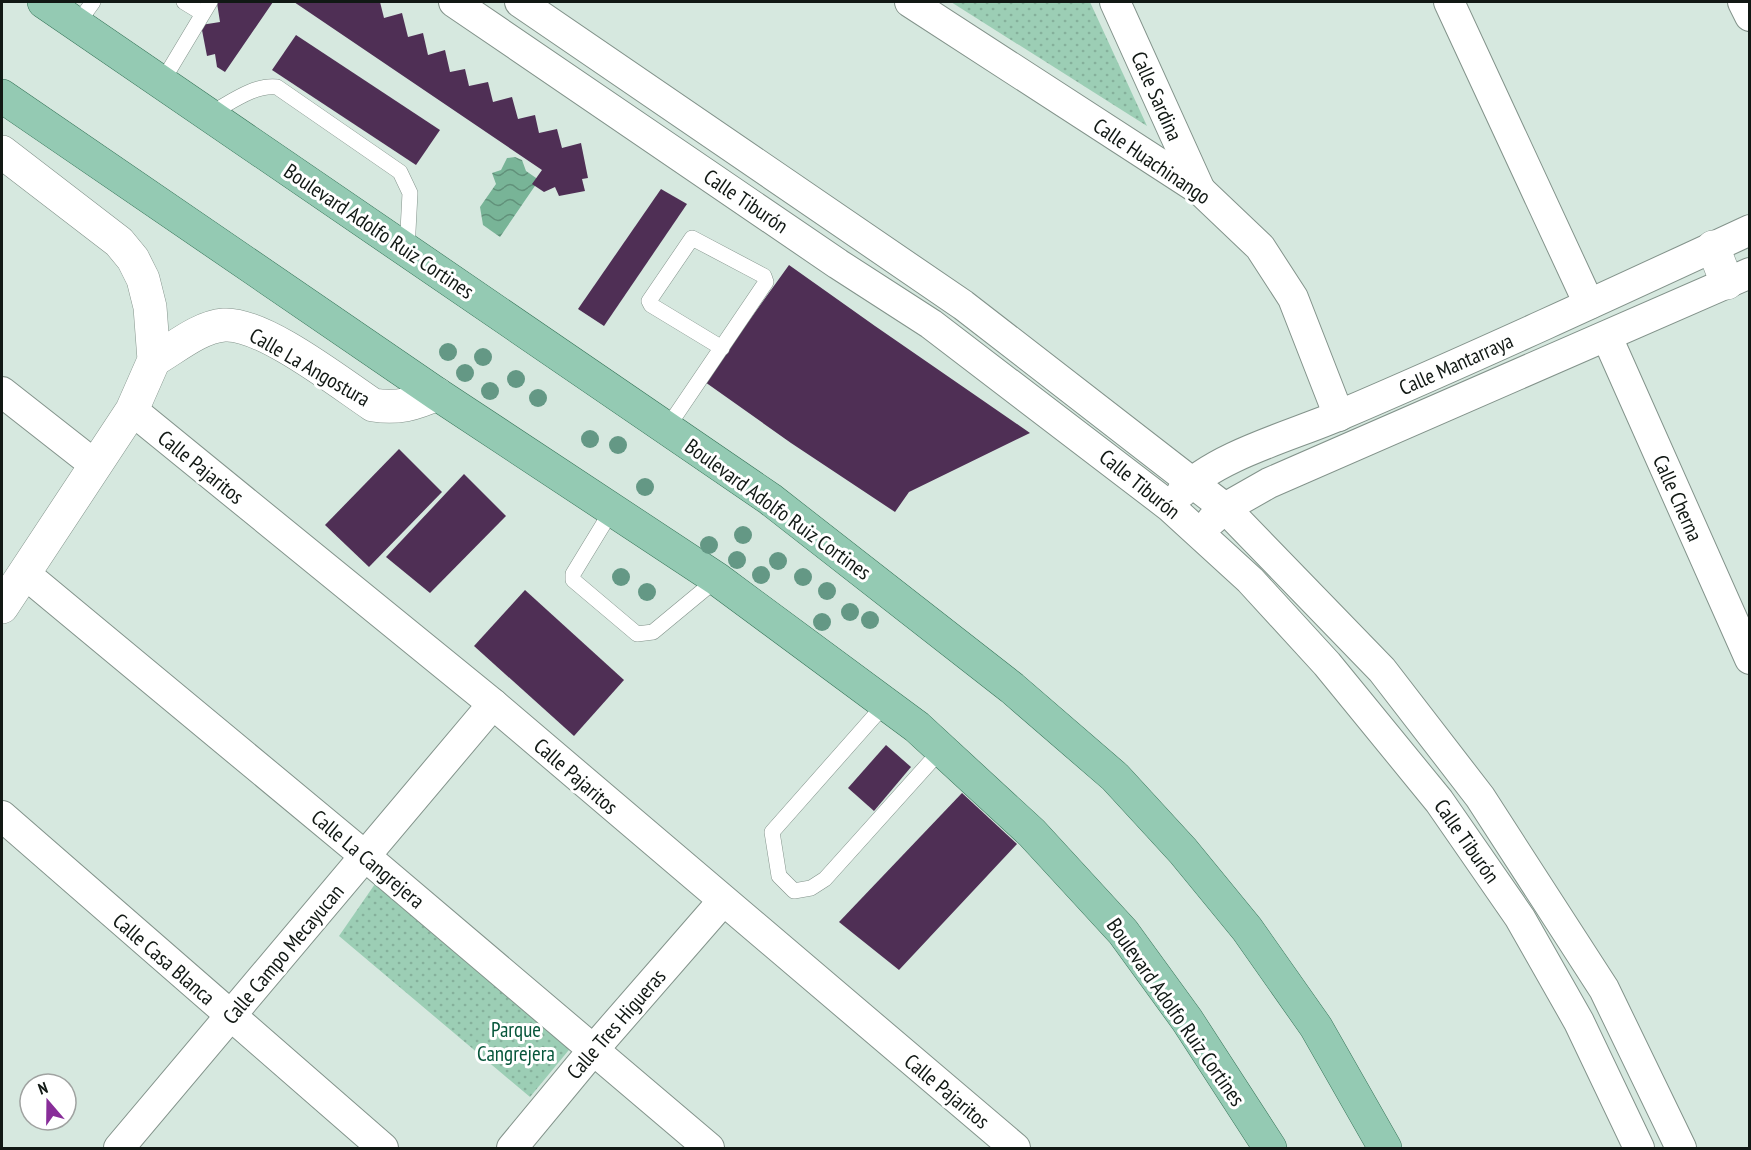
<svg xmlns="http://www.w3.org/2000/svg" width="1751" height="1150" viewBox="0 0 1751 1150" font-family="'PT Sans Narrow',sans-serif">
  <defs>
    <pattern id="park-dots" width="8" height="8" patternUnits="userSpaceOnUse" patternTransform="scale(1.5)"><rect width="8" height="8" fill="#9cceb5"/><path d="M2 2h.1M6 6h.1" fill="none" stroke="#85b09b" stroke-width="1.8" stroke-linecap="round"/></pattern>
    <pattern id="water-waves" width="16" height="10" patternUnits="userSpaceOnUse" patternTransform="scale(1.5)"><rect width="16" height="10" fill="#78b497"/><path d="M0 5q4-4 8 0t8 0" fill="none" stroke="#61917a"/></pattern>
  </defs>
  <rect width="100%" height="100%" fill="#d6e8df"/>
  <g fill="url(#park-dots)">
    <polygon points="951,2 1090,2 1147,126"/>
    <polygon points="375,884 573,1045 530,1097 339,936"/>
  </g>
  <polygon fill="url(#water-waves)" points="515,157 522,160 526,171 539,180 500,237 483,225 480,207 496,184 492,173 501,170 507,158"/>
  <g fill="#4f2f55">
    <polygon points="226,2 273,2 225,72 217,67 215,54 207,56 201,25 220,22 217,3"/>
    <polygon points="294,2 380,2 384,18 402,13 408,37 423,33 428,55 445,50 450,72 465,69 469,86 488,82 493,102 512,97 518,119 535,115 539,133 557,129 562,148 581,143 588,178 582,179 585,191 559,196 555,187 544,192 532,184 542,170"/>
    <polygon points="296,35 440,130 416,165 272,70"/>
    <polygon points="661,189 687,204 604,326 578,309"/>
    <polygon points="789,265 875,326 1030,433 909,492 895,512 791,443 705,382"/>
    <polygon points="399,449 442,492 369,567 325,525"/>
    <polygon points="464,474 506,516 430,593 386,557"/>
    <polygon points="525,590 624,680 574,736 474,646"/>
    <polygon points="886,745 911,767 874,811 848,788"/>
    <polygon points="962,793 1017,844 899,970 839,922"/>
  </g>
  <g fill="none" stroke-linecap="round" stroke-linejoin="round">
    <g stroke="#83938b" stroke-width="16">
      <g id="service">
        <polyline points="184,2 202,13"/>
        <polyline points="77,24 93,2"/>
        <polyline points="162,82 210,2"/>
        <path d="M209,114C229,104 254,84 277,87L400,172L410,193L407,250"/>
        <path d="M667,428C700,380 733,331 766,282L764,276L692,238L649,301L651,305L722,348"/>
        <polyline points="612,510 573,574 573,580 637,634 653,632 717,579"/>
        <polyline points="886,703 772,832 779,876 794,891 811,888 825,879 941,750"/>
      </g>
    </g>
    <g stroke="#83938b" stroke-width="32">
      <g id="minor">
        <polyline points="454,2 838,264 931,324 1169,506 1250,580 1327,664 1439,801 1520,918 1579,1022 1639,1148"/>
        <polyline points="520,2 963,305 1225,508 1382,670 1480,797 1604,989 1681,1148"/>
        <polyline points="910,2 1200,190 1260,247 1293,298 1339,416"/>
        <polyline points="1115,2 1200,190"/>
        <polyline points="1449,2 1589,304"/>
        <polyline points="1743,2 1750,16"/>
        <polyline points="1607,337 1750,659"/>
        <polyline points="2,392 95,465"/>
        <polyline points="132,410 493,704 1015,1148"/>
        <path d="M1182,492C1215,456 1294,435 1340,415C1478,356 1614,293 1750,230"/>
        <polyline points="1212,520 1225,508 1269,483 1750,273"/>
        <polyline points="24,573 365,856 709,1148"/>
        <polyline points="2,816 383,1148"/>
        <polyline points="119,1148 493,704"/>
        <polyline points="512,1148 594,1049 722,902"/>
      </g>
    </g>
    <g stroke="#83938b" stroke-width="34">
      <g id="tertiary">
        <polyline points="2,152 119,242 133,259 143,279 150,307 154,360 132,410 2,607"/>
        <polyline points="1713,247 1727,283"/>
        <path d="M154,360C175,348 199,327 224,325C262,322 340,383 373,405C398,409 415,404 437,394"/>
      </g>
    </g>
    <g stroke="#38755a" stroke-width="34">
      <g id="primary">
        <polyline points="44,2 770,499 1012,688 1115,777 1183,851 1247,929 1316,1027 1385,1148"/>
        <polyline points="2,96 437,394 717,579 917,727 1032,833 1123,932 1187,1020 1270,1148"/>
      </g>
    </g>
    <use href="#service" stroke="#fff" stroke-width="15"/>
    <use href="#minor" stroke="#fff" stroke-width="30"/>
    <use href="#tertiary" stroke="#fff" stroke-width="33"/>
    <use href="#primary" stroke="#94cab3" stroke-width="33"/>
  </g>
  <g fill="#649885">
    <circle cx="448" cy="352" r="9"/>
    <circle cx="483" cy="357" r="9"/>
    <circle cx="465" cy="373" r="9"/>
    <circle cx="516" cy="379" r="9"/>
    <circle cx="490" cy="391" r="9"/>
    <circle cx="538" cy="398" r="9"/>
    <circle cx="590" cy="439" r="9"/>
    <circle cx="618" cy="445" r="9"/>
    <circle cx="645" cy="487" r="9"/>
    <circle cx="743" cy="535" r="9"/>
    <circle cx="709" cy="545" r="9"/>
    <circle cx="737" cy="560" r="9"/>
    <circle cx="778" cy="561" r="9"/>
    <circle cx="761" cy="575" r="9"/>
    <circle cx="621" cy="577" r="9"/>
    <circle cx="803" cy="577" r="9"/>
    <circle cx="827" cy="591" r="9"/>
    <circle cx="647" cy="592" r="9"/>
    <circle cx="850" cy="612" r="9"/>
    <circle cx="870" cy="620" r="9"/>
    <circle cx="822" cy="622" r="9"/>
  </g>
  <g text-anchor="middle" dominant-baseline="central" stroke-width="6" stroke-linejoin="round" paint-order="stroke">
    <g font-size="21" fill="#111814" stroke="#fff">
      <text transform="translate(1157 96) rotate(66)">Calle Sardina</text>
      <text transform="translate(1152 161) rotate(34)">Calle Huachinango</text>
      <text transform="translate(746 201) rotate(34)">Calle Tiburón</text>
      <text transform="translate(379 231) rotate(34)">Boulevard Adolfo Ruiz Cortines</text>
      <text transform="translate(1456 364) rotate(-24)">Calle Mantarraya</text>
      <text transform="translate(310 367) rotate(30)">Calle La Angostura</text>
      <text transform="translate(201 467) rotate(39)">Calle Pajaritos</text>
      <text transform="translate(1140 484) rotate(39)">Calle Tiburón</text>
      <text transform="translate(1678 498) rotate(66)">Calle Cherna</text>
      <text transform="translate(778 509) rotate(36)">Boulevard Adolfo Ruiz Cortines</text>
      <text transform="translate(576 776) rotate(41)">Calle Pajaritos</text>
      <text transform="translate(1467 841) rotate(55)">Calle Tiburón</text>
      <text transform="translate(368 859) rotate(40)">Calle La Cangrejera</text>
      <text transform="translate(283 954) rotate(-50)">Calle Campo Mecayucan</text>
      <text transform="translate(164 959) rotate(41)">Calle Casa Blanca</text>
      <text transform="translate(1176 1012) rotate(55)">Boulevard Adolfo Ruiz Cortines</text>
      <text transform="translate(616 1024) rotate(-49)">Calle Tres Higueras</text>
      <text transform="translate(947 1091) rotate(40)">Calle Pajaritos</text>
    </g>
    <g font-size="21" fill="#07563b" stroke="#fff">
      <text x="516" y="1029">Parque<tspan x="516" dy="24">Cangrejera</tspan></text>
    </g>
  </g>
  <rect width="1751" height="1150" fill="none" stroke="#111814" stroke-width="6"/>
  <g transform="translate(48 1102) rotate(340)"><circle r="28" fill="#ffffff" stroke="#a0a3a1" stroke-width="1.5"/>
  <path d="M0-4.5L10 22L0 15L-10 22Z" fill="#882d99"/>
  <text y="-9" font-size="16" font-weight="bold" text-anchor="middle" fill="#111814">N</text>
  </g>
</svg>
